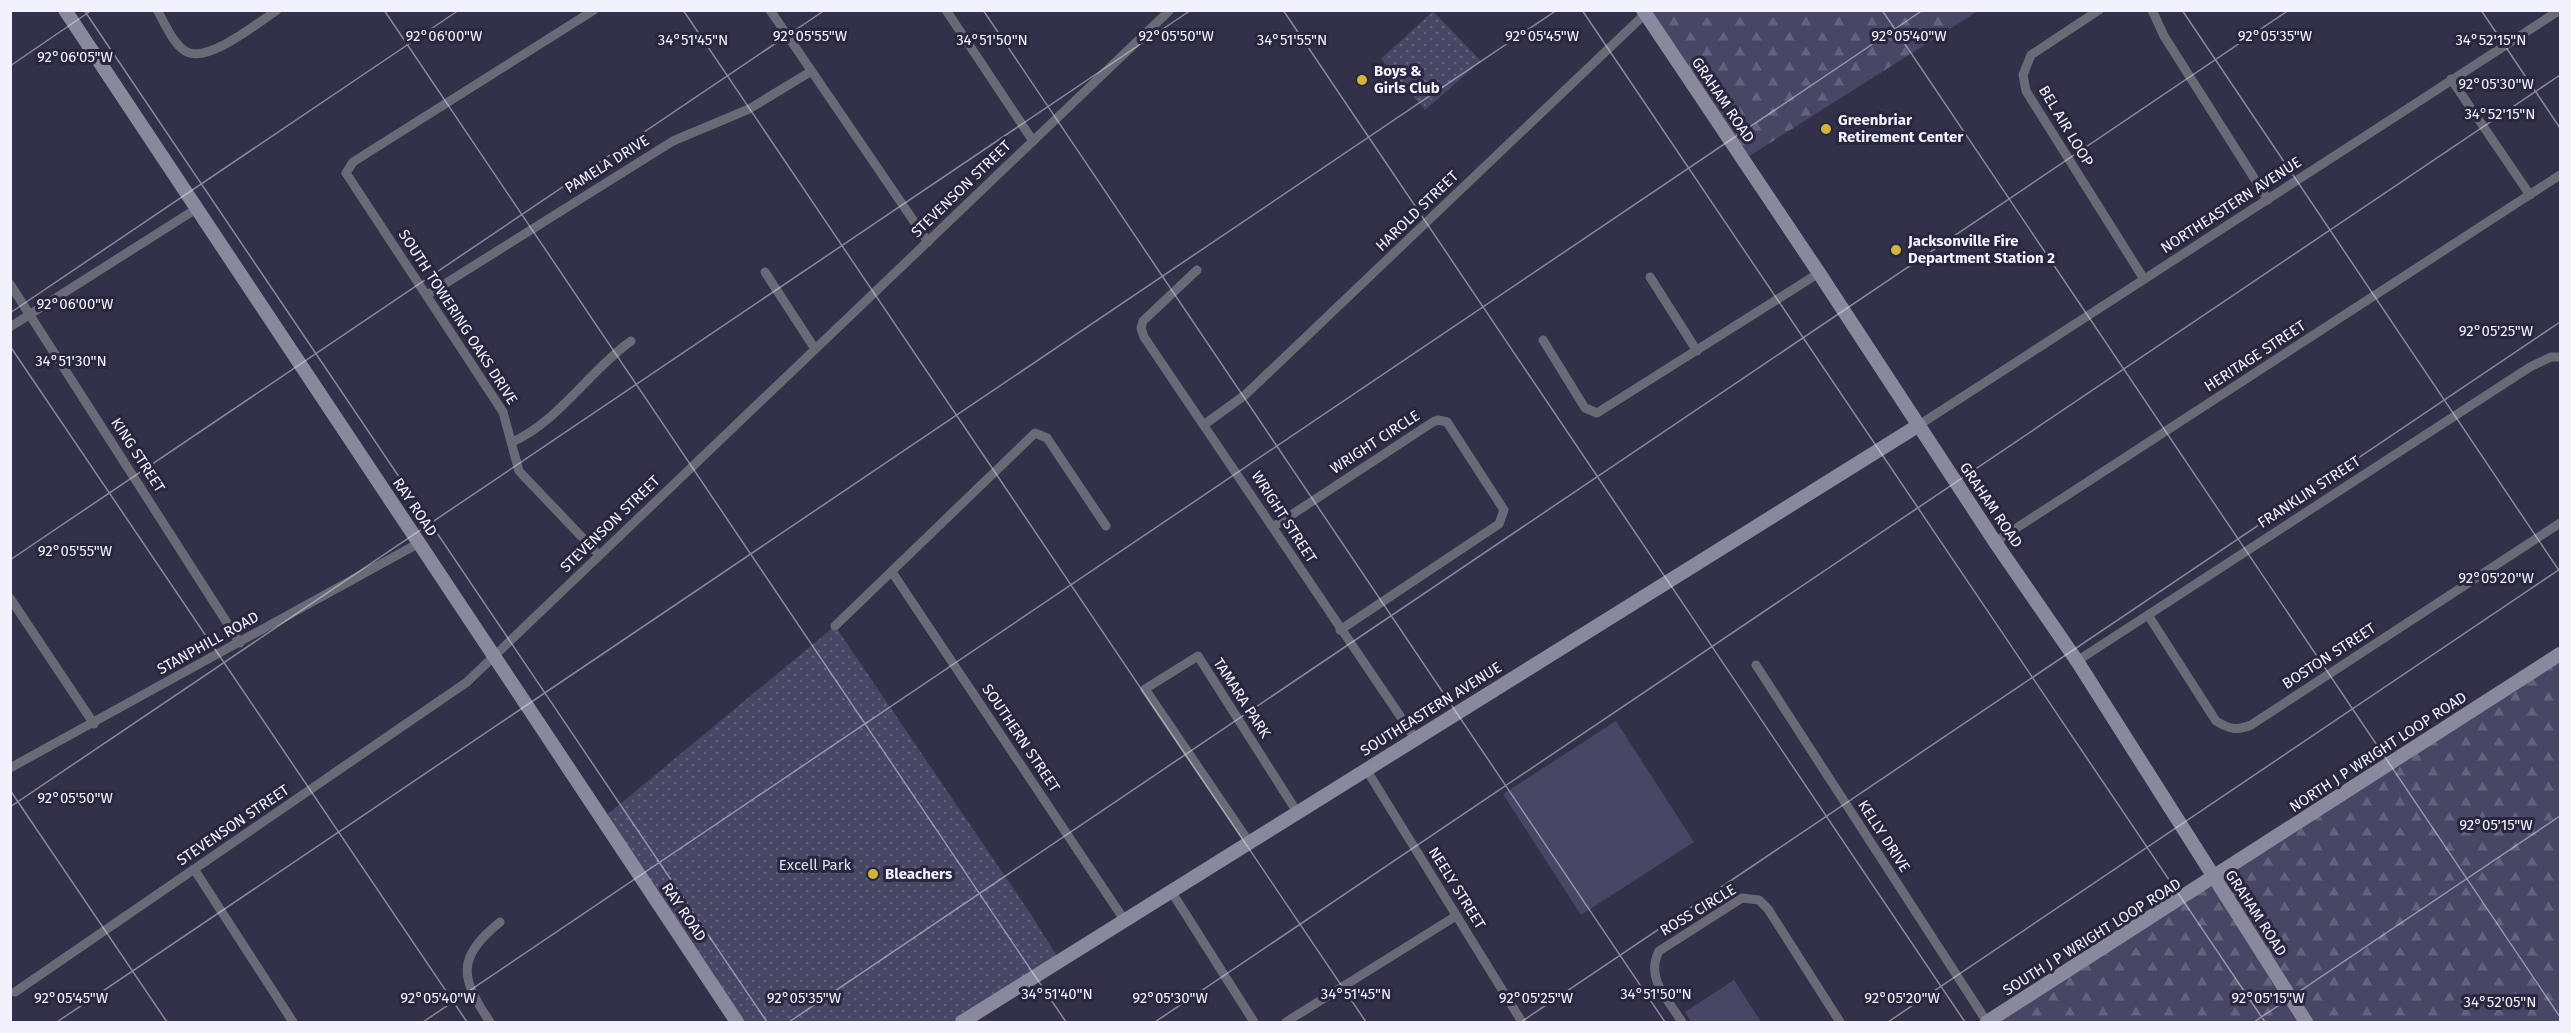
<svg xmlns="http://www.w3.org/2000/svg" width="2571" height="1033" viewBox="0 0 2571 1033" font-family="'Fira Sans',sans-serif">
  <defs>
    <pattern id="forest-firs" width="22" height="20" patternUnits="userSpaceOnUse" patternTransform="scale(1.5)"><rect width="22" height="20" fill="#484665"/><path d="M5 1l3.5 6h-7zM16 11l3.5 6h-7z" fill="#63617c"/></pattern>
    <pattern id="park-dots" width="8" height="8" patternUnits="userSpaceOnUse" patternTransform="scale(1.5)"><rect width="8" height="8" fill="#484665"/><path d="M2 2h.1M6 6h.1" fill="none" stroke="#63617c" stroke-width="1.8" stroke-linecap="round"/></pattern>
  </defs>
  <rect width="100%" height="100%" fill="#323149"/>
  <g fill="#484665">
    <polygon points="1616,721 1694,842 1581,915 1503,794"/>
    <polygon points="1734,980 1761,1022 1691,1022 1685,1012"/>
  </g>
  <g fill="url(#forest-firs)">
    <polygon points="1644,11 1978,11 1743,160"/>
    <polygon points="2560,654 2560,1022 1987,1022"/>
  </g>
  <g fill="url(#park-dots)">
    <polygon points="1433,11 1481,61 1425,110 1381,59"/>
    <polygon points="835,626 1030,913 1060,961 962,1022 737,1022 602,819"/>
  </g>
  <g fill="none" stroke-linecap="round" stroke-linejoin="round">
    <g stroke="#6a6a77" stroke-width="9">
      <path d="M157,10C165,23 173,45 187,52C208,63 258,23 277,10"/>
      <polyline points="594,10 353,162 346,173 503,412 519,471 599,555"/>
      <polyline points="770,10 928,242"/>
      <polyline points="946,10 1033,141"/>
      <polyline points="2099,10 2031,55 2023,75 2026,91 2144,279"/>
      <polyline points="2152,10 2164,36 2268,200"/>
      <polyline points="2451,79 2530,195"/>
      <polyline points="1197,270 1143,321 1141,328 1144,337 1415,738"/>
      <polyline points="765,272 815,349"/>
      <polyline points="1650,277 1697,351"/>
      <polyline points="10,284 240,643"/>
      <polyline points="427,295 673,141 749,109 810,72"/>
      <polyline points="10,327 196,209"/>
      <polyline points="1543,340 1585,408 1597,413 1819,273"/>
      <polyline points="1205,424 1245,395 1645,14"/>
      <polyline points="1919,425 2560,10"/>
      <path d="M512,442C557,423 591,369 631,341"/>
      <polyline points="1273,527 1433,422 1438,420 1447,422 1504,510 1499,524 1340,630"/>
      <polyline points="1995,542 2560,175"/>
      <polyline points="892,572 1125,921"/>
      <polyline points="10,598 94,724"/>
      <path d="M2148,615L2216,721C2229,729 2237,731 2251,725L2560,523"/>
      <polyline points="835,626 1035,433 1047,438 1106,526"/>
      <polyline points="2077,661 2530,367 2551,357 2560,357"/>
      <polyline points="1756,665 1987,1022"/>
      <polyline points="10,768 419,543"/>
      <polyline points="1366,769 1522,1022"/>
      <polyline points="1249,842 1145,689 1198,656 1297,812"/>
      <polyline points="194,869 293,1022"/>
      <polyline points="1171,891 1254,1022"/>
      <polyline points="15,992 467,682 1170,10"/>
      <path d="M490,1022C460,978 456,958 500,922"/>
      <polyline points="1286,1022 1456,916"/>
      <path d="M1682,1022C1668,999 1645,979 1659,951L1742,898L1759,900L1768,909L1840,1022"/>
    </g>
    <g stroke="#89889c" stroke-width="14">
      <polyline points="65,10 737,1022"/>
      <polyline points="1643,10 1819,273 1995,542 2077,661 2306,1022"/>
      <polyline points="962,1022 1919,425"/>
      <polyline points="1987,1022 2560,654"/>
    </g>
  </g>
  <path fill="none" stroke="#f2f1fe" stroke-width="1.5" stroke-opacity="0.45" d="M84,10L767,1022M384,10L1066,1022M683,10L1366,1022M983,10L1665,1022M1283,10L1965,1022M1582,10L2265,1022M1882,10L2560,1017M2182,10L2560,572M2481,10L2560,128M10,66L92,10M10,313L459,10M10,346L467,1022M10,560L825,10M10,790L167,1022M10,807L1191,10M57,1022L1557,10M423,1022L1923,10M789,1022L2289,10M1155,1022L2560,75M1521,1022L2560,322M1888,1022L2560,569M2254,1022L2560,816"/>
  <g fill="#d3b635" stroke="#28273e" stroke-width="2">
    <circle cx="1362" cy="80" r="6"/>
    <circle cx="1826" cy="129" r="6"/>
    <circle cx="1896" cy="250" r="6"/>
    <circle cx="873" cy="874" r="6"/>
  </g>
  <g text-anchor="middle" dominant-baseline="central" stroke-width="6" stroke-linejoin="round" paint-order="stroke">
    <g font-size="15" font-weight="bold" fill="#f2f1fe" stroke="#28273e" text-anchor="start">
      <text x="1374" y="71">Boys &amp;<tspan x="1374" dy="17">Girls Club</tspan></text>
      <text x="1838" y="120">Greenbriar<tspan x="1838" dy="17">Retirement Center</tspan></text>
      <text x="1908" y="241">Jacksonville Fire<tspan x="1908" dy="17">Department Station 2</tspan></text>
      <text x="885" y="874">Bleachers</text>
    </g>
    <g font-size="15" fill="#f2f1fe" stroke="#28273e">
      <text transform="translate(1723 100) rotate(56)">GRAHAM ROAD</text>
      <text transform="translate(2066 126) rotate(59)">BEL AIR LOOP</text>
      <text transform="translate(607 164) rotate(-32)">PAMELA DRIVE</text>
      <text transform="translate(961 189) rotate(-44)">STEVENSON STREET</text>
      <text transform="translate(2231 205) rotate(-33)">NORTHEASTERN AVENUE</text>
      <text transform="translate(1417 211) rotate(-44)">HAROLD STREET</text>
      <text transform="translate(458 317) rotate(57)">SOUTH TOWERING OAKS DRIVE</text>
      <text transform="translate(2255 356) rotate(-33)">HERITAGE STREET</text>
      <text transform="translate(1375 442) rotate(-33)">WRIGHT CIRCLE</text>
      <text transform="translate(138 455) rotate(57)">KING STREET</text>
      <text transform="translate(2309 492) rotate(-33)">FRANKLIN STREET</text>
      <text transform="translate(1991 505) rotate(56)">GRAHAM ROAD</text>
      <text transform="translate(415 507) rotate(56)">RAY ROAD</text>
      <text transform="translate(1284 517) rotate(57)">WRIGHT STREET</text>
      <text transform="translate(610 524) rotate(-44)">STEVENSON STREET</text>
      <text transform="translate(208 643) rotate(-29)">STANPHILL ROAD</text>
      <text transform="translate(2329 656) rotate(-33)">BOSTON STREET</text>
      <text transform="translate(1242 698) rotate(57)">TAMARA PARK</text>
      <text transform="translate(1431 709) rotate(-32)">SOUTHEASTERN AVENUE</text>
      <text transform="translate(1021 738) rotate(56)">SOUTHERN STREET</text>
      <text transform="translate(2378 752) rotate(-33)">NORTH J P WRIGHT LOOP ROAD</text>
      <text transform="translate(233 825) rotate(-34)">STEVENSON STREET</text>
      <text transform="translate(1884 836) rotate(57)">KELLY DRIVE</text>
      <text transform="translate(1457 888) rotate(58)">NEELY STREET</text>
      <text transform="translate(1698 910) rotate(-31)">ROSS CIRCLE</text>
      <text transform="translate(684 912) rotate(56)">RAY ROAD</text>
      <text transform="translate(2256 913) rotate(57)">GRAHAM ROAD</text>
      <text transform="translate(2092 937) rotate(-32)">SOUTH J P WRIGHT LOOP ROAD</text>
    </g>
    <g font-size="15" fill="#dedef9" stroke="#28273e">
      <text x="815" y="865">Excell Park</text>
    </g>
  </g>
  <g font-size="15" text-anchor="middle" fill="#f2f1fe" stroke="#28273e" stroke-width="6" stroke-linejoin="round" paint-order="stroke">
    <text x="444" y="41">92°06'00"W</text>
    <text x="810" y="41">92°05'55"W</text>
    <text x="1176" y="41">92°05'50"W</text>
    <text x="1542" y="41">92°05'45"W</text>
    <text x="1909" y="41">92°05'40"W</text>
    <text x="2275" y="41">92°05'35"W</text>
    <text x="693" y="45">34°51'45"N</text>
    <text x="992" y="45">34°51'50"N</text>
    <text x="1292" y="45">34°51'55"N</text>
    <text x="2491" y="45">34°52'15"N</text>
    <text x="75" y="62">92°06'05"W</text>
    <text x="2496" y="89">92°05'30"W</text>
    <text x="2500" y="119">34°52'15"N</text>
    <text x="75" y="309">92°06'00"W</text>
    <text x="2496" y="336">92°05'25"W</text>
    <text x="71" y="366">34°51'30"N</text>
    <text x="75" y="556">92°05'55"W</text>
    <text x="2496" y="583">92°05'20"W</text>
    <text x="75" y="803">92°05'50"W</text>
    <text x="2496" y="830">92°05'15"W</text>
    <text x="1057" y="999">34°51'40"N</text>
    <text x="1356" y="999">34°51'45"N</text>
    <text x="1656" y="999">34°51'50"N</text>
    <text x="71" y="1003">92°05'45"W</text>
    <text x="438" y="1003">92°05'40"W</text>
    <text x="804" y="1003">92°05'35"W</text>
    <text x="1170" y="1003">92°05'30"W</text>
    <text x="1536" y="1003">92°05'25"W</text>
    <text x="1902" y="1003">92°05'20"W</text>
    <text x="2268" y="1003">92°05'15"W</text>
    <text x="2500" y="1007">34°52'05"N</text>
  </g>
  <rect width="2571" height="1033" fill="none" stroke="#f2f1fe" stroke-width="24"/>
</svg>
